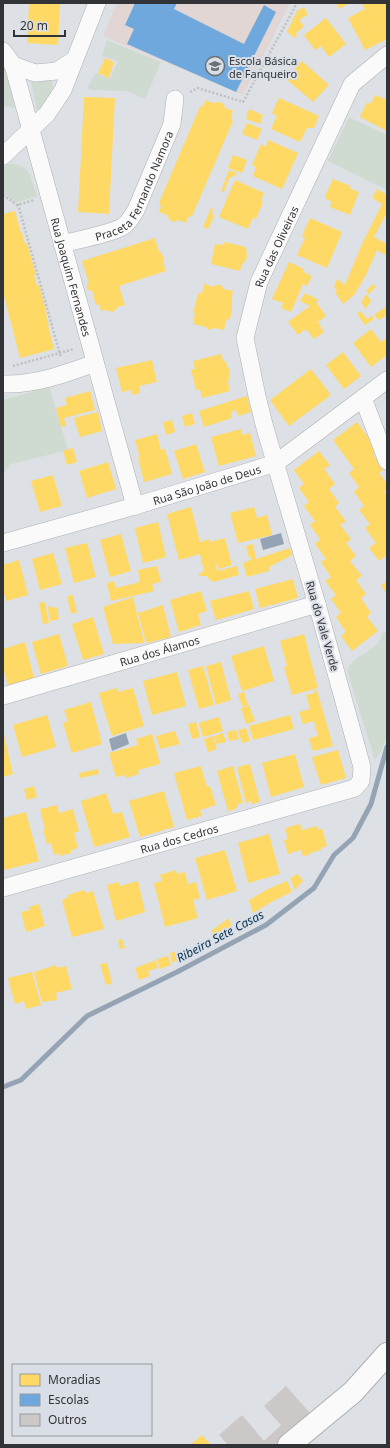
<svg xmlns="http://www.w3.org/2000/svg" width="390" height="1448" viewBox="0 0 390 1448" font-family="'Noto Sans',sans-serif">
  <rect width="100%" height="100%" fill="#dde0e4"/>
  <polygon fill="#e2d6d4" points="117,3 290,3 243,95 103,36"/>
  <g fill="#cfdad0">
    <polygon points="107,40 161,62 145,99 127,91 93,90 87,88 96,73 110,79 118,61 102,56"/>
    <polygon points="3,58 16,98 14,108 3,106"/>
    <polygon points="35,79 51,80 53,87 43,109 41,111 37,110 31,82"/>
    <polygon points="349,117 387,135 387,190 328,161"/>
    <path d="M8,164C31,163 30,178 37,196L15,203L3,192V167Z"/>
    <polygon points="49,387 68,450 11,464 3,474 3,400"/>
    <path d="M387,632V735L381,751L375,760L347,670C349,667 351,662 355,660C364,652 381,647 382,633Z"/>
  </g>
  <g fill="#94a4b4">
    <polygon points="281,533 284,544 263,550 260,539"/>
    <polygon points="126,733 129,744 112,751 109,739"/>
  </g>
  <g fill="#ffd966">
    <polygon points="29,3 60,3 58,45 27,43"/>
    <polygon points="336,3 350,3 339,9"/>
    <polygon points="366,3 387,3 387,39 365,50 348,18 365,9 362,5"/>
    <polygon points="304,7 308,15 301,18 300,22 304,26 296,33 297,35 295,38 287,32 297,11"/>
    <polygon points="326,18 346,44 329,57 321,46 315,50 304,35"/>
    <polygon points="105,58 114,62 109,78 98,73"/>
    <polygon points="302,61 329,85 313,102 286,79"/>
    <polygon points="375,95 385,99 387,96 387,131 360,117 367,102 371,104"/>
    <polygon points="84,97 115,98 109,214 78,212"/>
    <polygon points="279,98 319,116 314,128 307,128 300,142 271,129 277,116 272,113"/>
    <polygon points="206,100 213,103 219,102 224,104 225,108 233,111 231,118 233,121 192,216 188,217 186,223 178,220 175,222 171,221 169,219 167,215 159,212 161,206 159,203 161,198 200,107 203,106"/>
    <polygon points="249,109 263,115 260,124 246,119"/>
    <polygon points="247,123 262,129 257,140 242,134"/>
    <polygon points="268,140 298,153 282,189 253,176 256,167 252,165 261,144 266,147"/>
    <polygon points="233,155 247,160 242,173 228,168"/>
    <polygon points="229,170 237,173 235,176 229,178 224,192 221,191"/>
    <polygon points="333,179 351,186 349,188 359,192 350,215 330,207 332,202 326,199 325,196"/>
    <polygon points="235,180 264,193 261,200 263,202 256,219 253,218 248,229 219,217"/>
    <polygon points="377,189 387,195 387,212 374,237 387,244 387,256 377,250 366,275 354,295 343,304 335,292 337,290 334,287 337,279 345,285 362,244 382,204 372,198"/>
    <polygon points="211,208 213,209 212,214 214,216 208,229 203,227"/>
    <polygon points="15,211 21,233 22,233 25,244 27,243 36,275 34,275 37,286 39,285 47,315 46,315 49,326 48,326 54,349 20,358 3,292 3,214"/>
    <polygon points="310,218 342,232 327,268 297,255 305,238 302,236"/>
    <polygon points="155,238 158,249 163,256 163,262 166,271 119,286 125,305 118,307 113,312 106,310 101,311 99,304 96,305 92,290 90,291 87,289 87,284 89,283 82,261"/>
    <polygon points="224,242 246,247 247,257 244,263 242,264 240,271 211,264 215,244 223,245"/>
    <polygon points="289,262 304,269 303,272 312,276 307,286 303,284 291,312 281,308 283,303 272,299"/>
    <polygon points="204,284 214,287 215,285 221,285 224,289 233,291 232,297 232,312 230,318 226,321 224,330 214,328 209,330 206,327 193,324 195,313 193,313 198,293 202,294"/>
    <polygon points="373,284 376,287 369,294 366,291"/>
    <polygon points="305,293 319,300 316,302 326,316 318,322 324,332 314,339 306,329 298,335 288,322 310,306 300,301"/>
    <polygon points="366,294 371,301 366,309 361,303"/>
    <polygon points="387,306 387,315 379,320 374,315"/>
    <polygon points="361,311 367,319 372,316 374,319 365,325 357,314"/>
    <polygon points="371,329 381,342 385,339 387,341 387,355 371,367 353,343"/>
    <polygon points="343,352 361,376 344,389 326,365"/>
    <polygon points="221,354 223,360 226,362 230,372 228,383 230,391 202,398 200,389 196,390 191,369 195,369 193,361"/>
    <polygon points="152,360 157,382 139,386 140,393 132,395 131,390 122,392 116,368"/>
    <polygon points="311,369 331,395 289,426 270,400"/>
    <polygon points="90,391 95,410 64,418 66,426 61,427 56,408 67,405 65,398"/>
    <polygon points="247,396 251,412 238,416 236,410 231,412 232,418 204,427 199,411"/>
    <polygon points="98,412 102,431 80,437 74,418"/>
    <polygon points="192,413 195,424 185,427 182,416"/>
    <polygon points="172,420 175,432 166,435 163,422"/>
    <polygon points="357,422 378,451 373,455 384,469 379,473 387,484 387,489 384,491 387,496 387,555 379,561 369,548 376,543 365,528 370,524 359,510 364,506 354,492 359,487 349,473 354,469 333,440"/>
    <polygon points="241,429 242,435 250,433 256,456 219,466 211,437"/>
    <polygon points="157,434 161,450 165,449 172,474 144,482 138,457 140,457 135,440"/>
    <polygon points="196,444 205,472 183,479 174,451"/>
    <polygon points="73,448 77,462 67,465 63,451"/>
    <polygon points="319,451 330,465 324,469 335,484 329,489 339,503 335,507 346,521 340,525 351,539 346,543 356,556 350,561 362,576 356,580 366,594 361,598 371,613 367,617 378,631 352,651 341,636 346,632 336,617 341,613 331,599 336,595 325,581 331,577 321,562 326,559 315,544 320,539 310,525 315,521 304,506 309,502 299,488 304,484 294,470"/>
    <polygon points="108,462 116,489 87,498 79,471"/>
    <polygon points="53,475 62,506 40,512 31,481"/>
    <polygon points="191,507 200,542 209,539 211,547 210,542 225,538 232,565 218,569 214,558 217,571 237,566 239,575 213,582 208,578 208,576 199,576 199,573 204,572 200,554 179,560 167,514"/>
    <polygon points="254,507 257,518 267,515 272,535 238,543 230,513"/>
    <polygon points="158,522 166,557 143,563 135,528"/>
    <polygon points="121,534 131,571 110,577 100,540"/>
    <polygon points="87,543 96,577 74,583 65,548"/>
    <polygon points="253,544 256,559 290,548 292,555 269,567 269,571 247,577 243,563 251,560 250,556 248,556 246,546"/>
    <polygon points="53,553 62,584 40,590 32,559"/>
    <polygon points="19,560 28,595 6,601 3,589 3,565"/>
    <polygon points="157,566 161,582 152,584 154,591 111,601 107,583 114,581 116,588 140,582 138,570"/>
    <polygon points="293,579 298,598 260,608 255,589"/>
    <polygon points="387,581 387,594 381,585"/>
    <polygon points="201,591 207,611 198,614 201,625 179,632 170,600"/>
    <polygon points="249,591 254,609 216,620 210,601"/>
    <polygon points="73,595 77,612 71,614 67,596"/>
    <polygon points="133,597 144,643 113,644 103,607"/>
    <polygon points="45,602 49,623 43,624 39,603"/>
    <polygon points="163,605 171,637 146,643 138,613"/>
    <polygon points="52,606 52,608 57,607 59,619 50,621 48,607"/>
    <polygon points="93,617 104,654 83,660 72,624"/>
    <polygon points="59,634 68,666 41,674 32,642"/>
    <polygon points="304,634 318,688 292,695 284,667 287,666 280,641"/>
    <polygon points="25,642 34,678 8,685 3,668 3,649"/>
    <polygon points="264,646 274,681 242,691 231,656"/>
    <polygon points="221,662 231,700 216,705 206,666"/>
    <polygon points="203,666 214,705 199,709 188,670"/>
    <polygon points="177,672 186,706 152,715 143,681"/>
    <polygon points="117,688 118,692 133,688 144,726 112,736 99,693"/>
    <polygon points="317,690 333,746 313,751 309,738 318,736 314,721 303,724 299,712 310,709 306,695 315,693 314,691"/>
    <polygon points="244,692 248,705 242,706 238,694"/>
    <polygon points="91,702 102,744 72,753 63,723 68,721 64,710"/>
    <polygon points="249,705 255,721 246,724 241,708"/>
    <polygon points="47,715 56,747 22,757 13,725"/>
    <polygon points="290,715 294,729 253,740 249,726"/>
    <polygon points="219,717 223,731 203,737 199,723"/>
    <polygon points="196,722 200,737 192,739 188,724"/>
    <polygon points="246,728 250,741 242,743 238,730"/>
    <polygon points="236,730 239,739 229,741 227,732"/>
    <polygon points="175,731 180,744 160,749 156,736"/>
    <polygon points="223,733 226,742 217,744 214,736"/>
    <polygon points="152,734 160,764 138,770 139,774 126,778 125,775 116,777 109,753 138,745 136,739"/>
    <polygon points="4,735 13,774 3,777 3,736"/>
    <polygon points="213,736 217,749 208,752 204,739"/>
    <polygon points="338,750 346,778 321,785 312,757"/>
    <polygon points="295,754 304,787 271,797 262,763"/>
    <polygon points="250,764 260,802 252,804 251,801 246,803 237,767"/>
    <polygon points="201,766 207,787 210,786 216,805 200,810 202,816 187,820 174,773"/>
    <polygon points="233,766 243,803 238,804 236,809 228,811 217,771"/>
    <polygon points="98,769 99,774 80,778 79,773"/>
    <polygon points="34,786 37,797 27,800 24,789"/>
    <polygon points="164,791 174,827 140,837 129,801"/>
    <polygon points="106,793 113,814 122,812 130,837 94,847 81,801"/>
    <polygon points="57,805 59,813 73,809 79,831 74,833 78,848 71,850 71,853 60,856 59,853 54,855 51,843 47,844 43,829 45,829 40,809"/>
    <polygon points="26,812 39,861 5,870 3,864 3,818"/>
    <polygon points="300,824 302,830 317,826 318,830 322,828 327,846 321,848 321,850 310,853 310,855 303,856 301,850 288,854 284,840 288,839 285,828"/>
    <polygon points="269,834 280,874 248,883 238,843"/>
    <polygon points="225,850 237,891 207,900 195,858"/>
    <polygon points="176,870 177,874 185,872 188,884 196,882 200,898 193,900 198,918 165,927 154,883 162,881 160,875"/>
    <polygon points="298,874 303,881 295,890 290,878"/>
    <polygon points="138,881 145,912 116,921 107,885 119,882 120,886"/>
    <polygon points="287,881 292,892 273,901 253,913 249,900 268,889"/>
    <polygon points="83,890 87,893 93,891 104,929 72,937 62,900 67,898 68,895"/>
    <polygon points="39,904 45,926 26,932 21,912 30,910 29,907"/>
    <polygon points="229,918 233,933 214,939 211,931"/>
    <polygon points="122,939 125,948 120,949 118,940"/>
    <polygon points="175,952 177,961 172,962 170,953"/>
    <polygon points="168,956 171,965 160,969 157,959"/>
    <polygon points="156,960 158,968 148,971 150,976 139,980 135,968"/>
    <polygon points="107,963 112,983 106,985 100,964"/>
    <polygon points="56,965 57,968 66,966 72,989 56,993 57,1000 42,1002 34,972"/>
    <polygon points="32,972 41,1005 26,1009 24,1001 15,1004 8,978"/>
    <polygon points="202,1435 211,1445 190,1445"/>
  </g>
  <polygon fill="#6fa8dc" points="135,3 177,3 174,9 244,44 264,5 276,12 236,92 127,44 134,29 125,25"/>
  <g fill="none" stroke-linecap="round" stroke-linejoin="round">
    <polyline stroke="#94a4b4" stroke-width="5" points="3,1087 21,1080 87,1016 177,972 266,925 314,888 334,855 353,838 371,804 387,747"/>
  </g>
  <polygon fill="#ccc8c7" points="286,1386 311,1414 277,1445 228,1445 219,1435 242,1415 264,1441 281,1425 264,1406"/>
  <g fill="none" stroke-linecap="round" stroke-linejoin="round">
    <g stroke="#aeb0b3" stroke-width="18">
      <g id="minor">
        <path id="s1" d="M3,51L13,65L135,506"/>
        <polyline points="13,65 35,73 57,71 74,60"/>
        <polyline points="3,156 47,114 63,90 97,3"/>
        <path id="s2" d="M62,244C78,240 109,234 122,227C129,223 132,216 136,210L172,124L175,99"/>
        <path d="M3,384C35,385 65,374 95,363"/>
        <polyline points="363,398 387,461"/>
        <path id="s3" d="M3,543L135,506L276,463L387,380"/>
        <path id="s4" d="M3,696L317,604"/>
        <path id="s5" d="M3,888L355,788L361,781L362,767L317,604L265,428L257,396L245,338L259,282L352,84L387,55"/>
      </g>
    </g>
    <g stroke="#aeb0b3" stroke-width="24">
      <polyline id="secondary" points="289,1445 353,1392 387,1354"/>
    </g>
    <g stroke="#bec0c1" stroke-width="2.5" stroke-dasharray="2 2" stroke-linecap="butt">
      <polyline points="190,92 198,88 243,102 297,3"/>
      <polyline points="3,195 17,205 34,200"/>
      <polyline points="18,204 61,358"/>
      <polyline points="13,366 74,349"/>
    </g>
    <use href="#minor" stroke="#fafafb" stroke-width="17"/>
    <use href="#secondary" stroke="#fafafb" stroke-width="22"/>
  </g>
  <defs>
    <g id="school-ring" transform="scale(1)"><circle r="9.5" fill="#dadfe7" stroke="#6d7073" stroke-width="1.5"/><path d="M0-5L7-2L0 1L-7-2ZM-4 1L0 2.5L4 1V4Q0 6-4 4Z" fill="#6d7073"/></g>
  </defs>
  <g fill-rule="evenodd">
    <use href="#school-ring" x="215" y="66"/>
  </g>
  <g text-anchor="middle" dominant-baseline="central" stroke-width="4" stroke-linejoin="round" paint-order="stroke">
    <g font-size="11" fill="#313336" stroke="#dadfe7" text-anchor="start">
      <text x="229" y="60">Escola Básica<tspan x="229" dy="13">de Fanqueiro</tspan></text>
    </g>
    <g font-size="11" fill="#313336" stroke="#dadfe7">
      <text stroke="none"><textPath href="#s2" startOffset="102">Praceta Fernando Namora</textPath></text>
      <text stroke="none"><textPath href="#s5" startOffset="931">Rua das Oliveiras</textPath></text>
      <text stroke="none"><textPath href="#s1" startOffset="237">Rua Joaquim Fernandes</textPath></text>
      <text stroke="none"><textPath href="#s3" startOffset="212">Rua São João de Deus</textPath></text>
      <text transform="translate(323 626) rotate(74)">Rua do Vale Verde</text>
      <text stroke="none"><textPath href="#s4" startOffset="163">Rua dos Álamos</textPath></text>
      <text stroke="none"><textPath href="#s5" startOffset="183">Rua dos Cedros</textPath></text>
    </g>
    <g font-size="12" font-style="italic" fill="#06314f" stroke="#dadfe7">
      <text transform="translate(220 936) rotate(-28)">Ribeira Sete Casas</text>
    </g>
  </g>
  <rect width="390" height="1448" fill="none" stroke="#313336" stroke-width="8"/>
  <rect x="12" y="1364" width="140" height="72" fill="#dadfe7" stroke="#969aa0"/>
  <rect x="20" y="1374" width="20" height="12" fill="#ffd966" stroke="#969aa0"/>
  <text x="48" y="1384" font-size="12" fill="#313336">Moradias</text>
  <rect x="20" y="1394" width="20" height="12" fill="#6fa8dc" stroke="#969aa0"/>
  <text x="48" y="1404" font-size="12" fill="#313336">Escolas</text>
  <rect x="20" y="1414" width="20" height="12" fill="#ccc8c7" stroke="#969aa0"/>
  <text x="48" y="1424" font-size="12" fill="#313336">Outros</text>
  <path d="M14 30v6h51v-6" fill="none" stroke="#313336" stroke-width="2"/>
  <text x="20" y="30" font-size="12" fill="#313336" stroke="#dadfe7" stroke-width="3" paint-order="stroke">20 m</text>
</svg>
